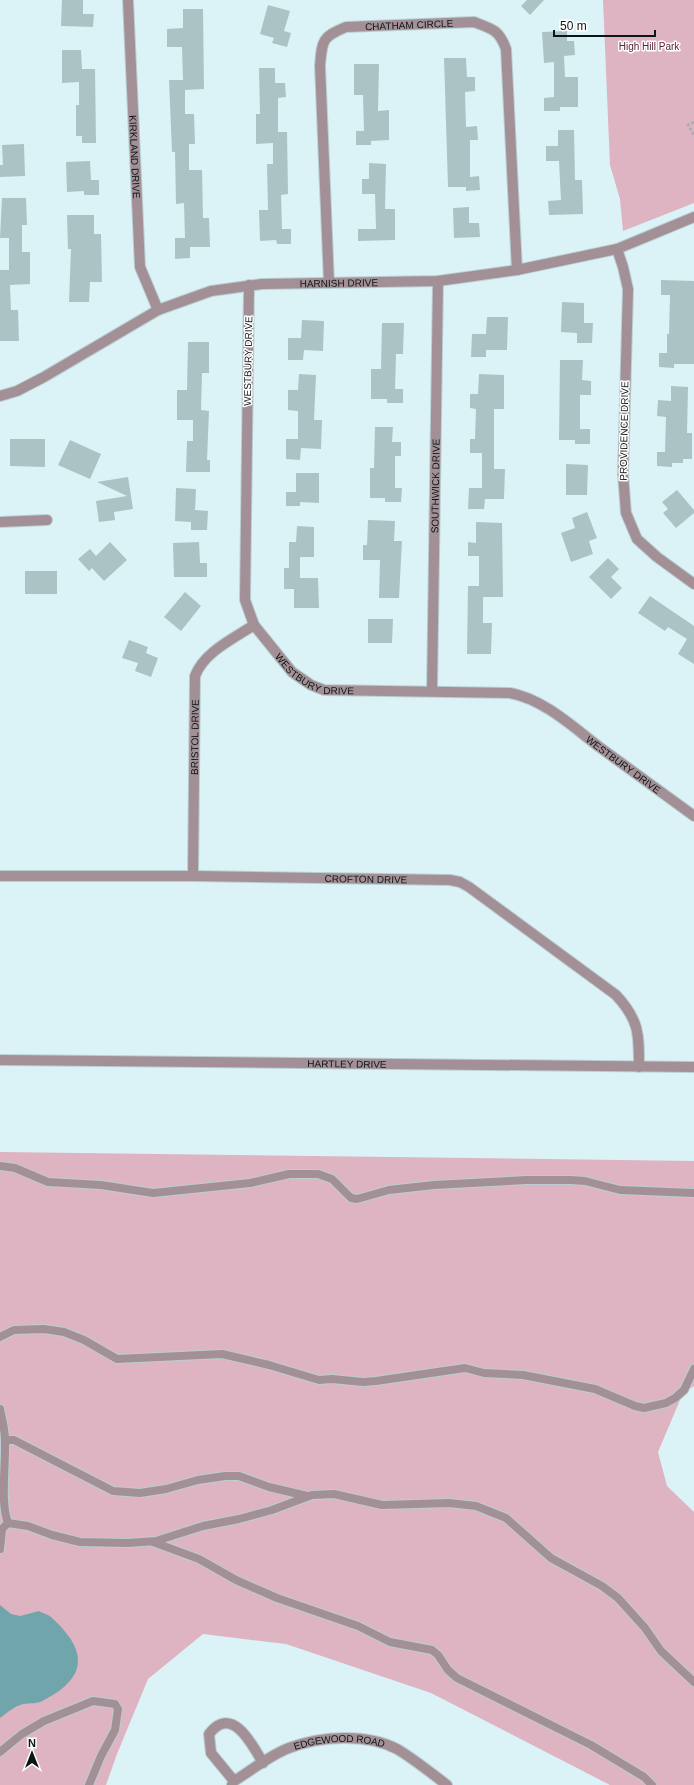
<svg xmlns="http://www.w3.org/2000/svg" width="694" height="1785" viewBox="0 0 694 1785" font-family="Arial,sans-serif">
  <rect width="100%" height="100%" fill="#dbf3f6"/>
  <g fill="#deb3c2">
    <polygon points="603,0 694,0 694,203 623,231 620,199 610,165"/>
    <polygon points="0,1152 694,1161 694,1386 683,1393 658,1452 667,1486 694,1512 694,1785 610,1785 431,1693 286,1644 203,1634 148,1679 117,1754 106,1785 0,1785"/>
  </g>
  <path fill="#71a5ac" d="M0,1605L11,1614L20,1616L39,1611C43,1614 49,1614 52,1618C87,1650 89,1677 44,1700C38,1704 30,1703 23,1704C13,1707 8,1712 0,1718Z"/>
  <g fill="#acc3c6">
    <polygon points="62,0 83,0 83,14 94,14 93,27 61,26"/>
    <polygon points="527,0 544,0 530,15 521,6"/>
    <polygon points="268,5 290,11 284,31 291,33 287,47 272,43 274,38 260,34"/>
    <polygon points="183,9 203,9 204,89 185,90 185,114 194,114 195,144 189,144 189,170 202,170 203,218 209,218 210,247 190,247 190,258 175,259 175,238 185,238 184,203 176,204 175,152 172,152 169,80 183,80 182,47 167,47 167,29 183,28"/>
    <polygon points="567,31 567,41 574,41 575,55 564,56 565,77 578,77 578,107 560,107 560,111 544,111 544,98 554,97 554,62 544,63 542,32"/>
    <polygon points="62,50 81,50 82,69 95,69 96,143 82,143 82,136 76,136 76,105 79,105 79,82 62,83"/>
    <polygon points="444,58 466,58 467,77 475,77 475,91 465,92 466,127 477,126 478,140 470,140 470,177 479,176 480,190 466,191 466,187 448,187"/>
    <polygon points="354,64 379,64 378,111 389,110 389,140 371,141 371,145 356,145 356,131 364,131 363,95 354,95"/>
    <polygon points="259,68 275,68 275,83 285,83 286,97 278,98 278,132 287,132 288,194 281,195 282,229 291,229 291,244 277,244 276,240 260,241 259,210 268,210 267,164 273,164 273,143 256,144 256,114 260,114"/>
    <polygon points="558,130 574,130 575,180 582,180 583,214 549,215 548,201 561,200 559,161 546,161 546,146 558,146"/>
    <polygon points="24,144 25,176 0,177 0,165 3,165 2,145"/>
    <polygon points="90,161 91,180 99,180 99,195 84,195 84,191 67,192 66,162"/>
    <polygon points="369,163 386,164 385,209 395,209 395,240 358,241 358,229 376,229 375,194 362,194 362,179 369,179"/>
    <polygon points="2,198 26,198 27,225 22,225 22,252 30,252 30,284 10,285 11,310 18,310 19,341 0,341 0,270 9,270 9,238 0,238"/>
    <polygon points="469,207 469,223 479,223 480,237 454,238 453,208"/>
    <polygon points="67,215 94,215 94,234 101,234 102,282 90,282 89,302 69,302 71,249 68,249"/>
    <polygon points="661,280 694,281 694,364 674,364 674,368 659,367 659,353 667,353 667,334 669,334 670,295 661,295"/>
    <polygon points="562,302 584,303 584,323 593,323 592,343 577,343 577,333 561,332"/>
    <polygon points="487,317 508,317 507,350 486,350 486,357 471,357 472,334 486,334"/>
    <polygon points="302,320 324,321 323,351 304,350 303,360 288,360 288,338 301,338"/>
    <polygon points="382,323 404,323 403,354 396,354 395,389 403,389 403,403 387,403 387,399 371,399 371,369 381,369"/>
    <polygon points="188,342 209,342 209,373 202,373 201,410 209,411 207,460 210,460 210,472 186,472 187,441 193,441 193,420 177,420 177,390 187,390"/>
    <polygon points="560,360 583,360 582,380 591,381 591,395 580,395 580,429 590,429 590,444 575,444 575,440 559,440"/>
    <polygon points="299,374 316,375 314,420 322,420 321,449 301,448 300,460 286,459 286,439 298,439 298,411 288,410 288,390 298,390"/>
    <polygon points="479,374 504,375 504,409 494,409 494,469 505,469 504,499 485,499 484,509 468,509 469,488 482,488 482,453 470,453 470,439 475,439 476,409 470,408 470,394 478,394"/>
    <polygon points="671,386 688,387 687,433 692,433 692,459 683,459 683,463 672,463 672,467 657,466 657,452 665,452 666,417 657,416 658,400 671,401"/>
    <polygon points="375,427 393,427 392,442 401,442 401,456 395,456 395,488 402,488 401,502 385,502 385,498 370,498 370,468 374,468"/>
    <polygon points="10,439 45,439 45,467 10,466"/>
    <polygon points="70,440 101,454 90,479 58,465"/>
    <polygon points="566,464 588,465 587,495 566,495"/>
    <polygon points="296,473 319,473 319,503 300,502 300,506 286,506 286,492 296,492"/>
    <polygon points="128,477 133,509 114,512 115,520 99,522 96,501 127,496 97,482"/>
    <polygon points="176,488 196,489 195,510 208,511 207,530 191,530 191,522 175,521"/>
    <polygon points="677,490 694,510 694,513 676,528 663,513 668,509 662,502"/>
    <polygon points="587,512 597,538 589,541 593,554 571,562 561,533 575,528 572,518"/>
    <polygon points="368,520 395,521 394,541 402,541 399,598 379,598 380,560 363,560 363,545 367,545"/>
    <polygon points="476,522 502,523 503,597 483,597 483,623 492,623 491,654 467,654 468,586 479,586 479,556 468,556 468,542 476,543"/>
    <polygon points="297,526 314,527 314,557 300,557 300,578 318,578 319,608 294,608 294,589 284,589 284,568 289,568 289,542 296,542"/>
    <polygon points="110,542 127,560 104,581 92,568 89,571 78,559 90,549 96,556"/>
    <polygon points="199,542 200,563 207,563 207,577 174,577 173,543"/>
    <polygon points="608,558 619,569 611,577 622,588 611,599 589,577"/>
    <rect x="25" y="571" width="32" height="23"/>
    <polygon points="185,592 201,606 181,631 164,617"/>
    <polygon points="650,596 694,626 694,664 678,654 687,639 668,627 665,631 638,613"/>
    <polygon points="368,619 393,619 392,643 368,643"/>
    <polygon points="129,640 148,647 146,653 158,658 151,677 135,671 138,663 122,658"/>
  </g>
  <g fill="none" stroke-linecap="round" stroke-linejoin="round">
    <g stroke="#bacfd2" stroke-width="10">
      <g id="service">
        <polyline points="0,1166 15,1168 48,1182 101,1185 153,1193 250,1183 289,1174 318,1174 332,1179 351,1198 357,1199 389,1190 434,1185 527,1180 570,1180 585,1181 620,1190 694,1193"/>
        <polyline points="0,1337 14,1330 44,1329 64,1332 84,1340 117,1359 222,1354 269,1365 319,1380 332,1379 363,1382 376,1381 465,1368 484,1373 523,1375 595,1389 635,1406 644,1408 666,1403 675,1398 684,1390 694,1369"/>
        <path d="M0,1409C2,1419 5,1430 5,1440C6,1464 0,1502 8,1523"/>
        <polyline points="5,1440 14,1440 113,1491 140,1493 166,1489 198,1480 225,1476 239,1476 269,1487 307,1496"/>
        <polyline points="153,1542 199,1559 236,1580 277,1598 358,1626 390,1642 432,1650 438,1655 448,1670 457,1678 591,1745 644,1777 652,1785"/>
        <polyline points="0,1549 2,1529 8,1523 28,1526 52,1535 80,1542 128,1543 156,1541 203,1526 239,1519 272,1510 312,1495 334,1494 382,1505 449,1503 476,1506 506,1518 551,1558 602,1586 618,1598 645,1628 661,1651 694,1682"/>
        <polyline points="0,1752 22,1734 44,1721 93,1701 115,1704 118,1709 115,1730 101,1756 89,1785"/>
      </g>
    </g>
    <g stroke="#bacfd2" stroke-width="12">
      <g id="minor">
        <path id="s1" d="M128,0L140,267L158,310"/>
        <polyline points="617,249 623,267 628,289 623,474 626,513 637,539 657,557 694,584"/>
        <path id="s2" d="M329,283L320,66C322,40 322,37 346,27L474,22C493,29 499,30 506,49L517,270"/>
        <path id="s3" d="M249,285L245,600L254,625L292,672L311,685L324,690L510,693C543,699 572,726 598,746C630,769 662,793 694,816"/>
        <polyline points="0,522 47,520"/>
        <path id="s4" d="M432,691L438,281"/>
        <path id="s5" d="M0,876H193L450,880L460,882L469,887L616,995C639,1020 639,1033 639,1067"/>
        <path id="s6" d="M193,876L195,676C204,652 233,639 254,625"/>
        <path id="s7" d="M0,1060L694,1067"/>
        <path d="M234,1781L211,1753L209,1734C232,1704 252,1744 263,1763"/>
        <path id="s8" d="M232,1785L234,1781C252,1770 270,1755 289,1748C321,1736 366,1733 397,1749C414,1759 431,1773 447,1785"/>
      </g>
    </g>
    <g stroke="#bacfd2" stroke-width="12">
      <g id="tertiary">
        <path id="s9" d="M0,396L17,391L44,377L158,310L211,291L262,284L438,281L517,270L617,249L694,217"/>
      </g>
    </g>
    <polyline stroke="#9db0b3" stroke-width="2.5" stroke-dasharray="3 2" stroke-linecap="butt" points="694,122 688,125 694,135"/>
    <use href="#service" stroke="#a39096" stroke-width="8"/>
    <use href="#minor" stroke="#a39096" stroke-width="10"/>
    <use href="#tertiary" stroke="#a39096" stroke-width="10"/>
  </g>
  <g text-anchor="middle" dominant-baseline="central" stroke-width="3" stroke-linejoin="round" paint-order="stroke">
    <g font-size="10" fill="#0c1516" stroke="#fff">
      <text stroke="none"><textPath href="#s2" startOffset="332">CHATHAM CIRCLE</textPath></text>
      <text stroke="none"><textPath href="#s1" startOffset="157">KIRKLAND DRIVE</textPath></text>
      <text stroke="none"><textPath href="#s9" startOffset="365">HARNISH DRIVE</textPath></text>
      <text transform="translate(248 361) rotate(-89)">WESTBURY DRIVE</text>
      <text transform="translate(624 431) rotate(-89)">PROVIDENCE DRIVE</text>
      <text stroke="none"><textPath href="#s4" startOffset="205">SOUTHWICK DRIVE</textPath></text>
      <text stroke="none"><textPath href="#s3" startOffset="424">WESTBURY DRIVE</textPath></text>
      <text stroke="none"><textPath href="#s6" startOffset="139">BRISTOL DRIVE</textPath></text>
      <text stroke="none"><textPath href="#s3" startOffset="760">WESTBURY DRIVE</textPath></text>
      <text stroke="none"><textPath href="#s5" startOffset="366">CROFTON DRIVE</textPath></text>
      <text stroke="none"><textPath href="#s7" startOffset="347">HARTLEY DRIVE</textPath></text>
      <text stroke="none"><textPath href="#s8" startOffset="120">EDGEWOOD ROAD</textPath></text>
    </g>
    <g font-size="10" fill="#572038" stroke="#fff">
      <text x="649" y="46">High Hill Park</text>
    </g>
  </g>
  <g transform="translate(32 1753)" stroke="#ffffff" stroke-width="3" paint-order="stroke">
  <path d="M0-3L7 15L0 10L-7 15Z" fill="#0c1516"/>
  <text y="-6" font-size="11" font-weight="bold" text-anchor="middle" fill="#0c1516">N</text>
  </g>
  <path d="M554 30v6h101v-6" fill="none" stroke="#0c1516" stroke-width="2"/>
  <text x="560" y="30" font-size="12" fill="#0c1516" stroke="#ffffff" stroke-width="3" paint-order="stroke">50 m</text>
</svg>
